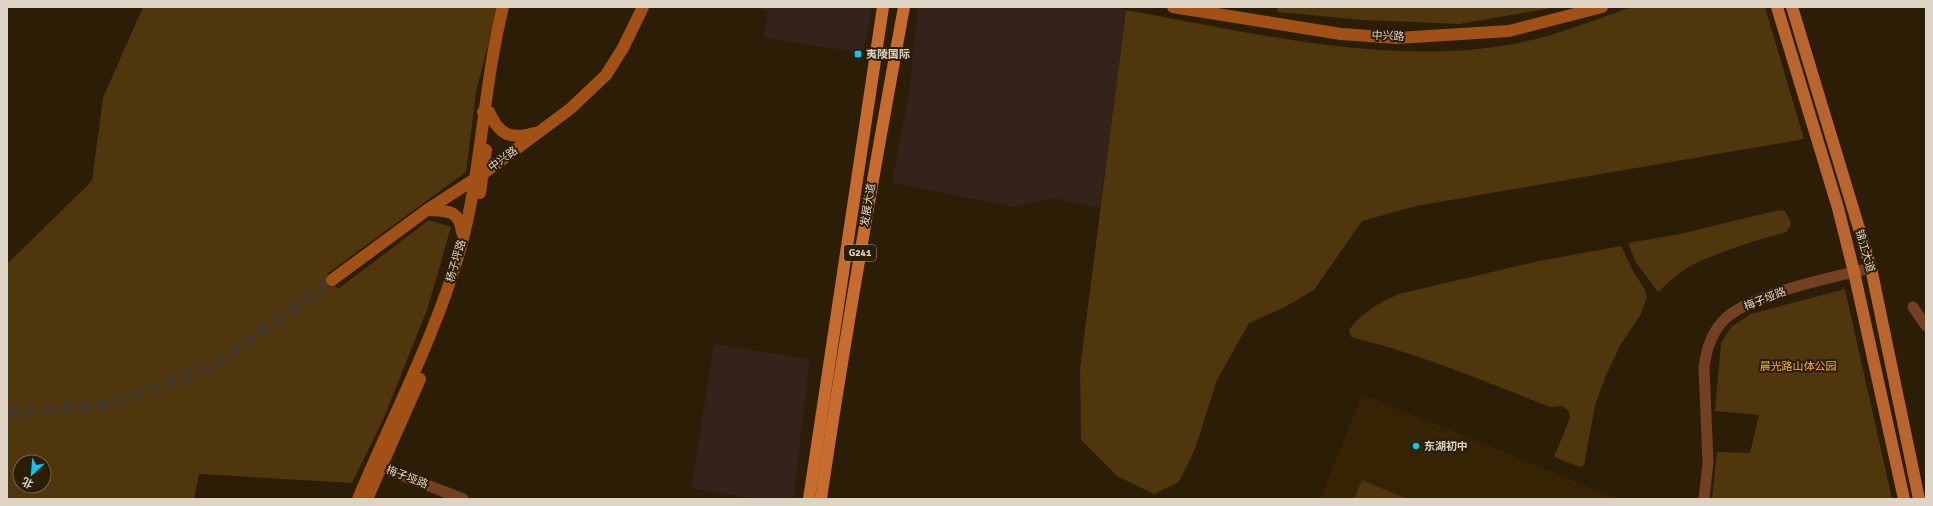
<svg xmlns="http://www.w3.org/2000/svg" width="1933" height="506" viewBox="0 0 1933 506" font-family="Signika,'Noto Sans SC',sans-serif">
  <rect width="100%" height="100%" fill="#2c1d06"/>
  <g fill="#34231a">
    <polygon points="750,7 872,7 863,53 764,38 768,11"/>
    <polygon points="918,7 1108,7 1126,10 1100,208 1053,198 1014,207 892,183 909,92"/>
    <polygon points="714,344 810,359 793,499 756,499 691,488"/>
  </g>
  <polygon fill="#362304" points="1362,394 1619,499 1320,499"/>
  <g fill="#4f360d" fill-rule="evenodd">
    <path d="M143,7H498L476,92L466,172L327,274L338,289L429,220L451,227L427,310L383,420L352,483L199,474L194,499H7V264L92,181L103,98ZM20,462H44V486H20Z"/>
    <polygon points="1278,7 1557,7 1459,24 1364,20 1277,12"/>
    <path d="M1632,7H1765L1804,139L1416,206L1362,221L1314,290L1283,308L1249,323L1217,380L1195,449L1179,482L1154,494L1117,476L1081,440L1080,368L1126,10C1249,32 1383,66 1508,45C1550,38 1591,21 1632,7Z"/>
    <path d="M1779,210L1785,211L1791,222L1790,227L1786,232C1752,242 1718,251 1687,268C1677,274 1667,284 1658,292L1635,261L1628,243L1680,234Z"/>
    <path d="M1621,246L1632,269L1645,290L1647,297L1641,314L1621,344L1606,375L1595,405L1584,465L1580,467L1554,457L1570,418L1568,410L1562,406L1550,407C1484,381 1420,354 1351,337L1349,330C1361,313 1380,302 1399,294L1539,261Z"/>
    <polygon points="1845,289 1892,499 1712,499 1717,452 1750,453 1759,415 1715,411 1721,343 1731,327 1751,314"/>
    <polygon points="1362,480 1407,499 1354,499"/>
  </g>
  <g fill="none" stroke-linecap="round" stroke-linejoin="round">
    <polyline stroke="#473823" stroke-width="12" stroke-dasharray="12 6" stroke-linecap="butt" points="7,413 104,405 209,369 332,280"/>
    <g stroke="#734121" stroke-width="11">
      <polyline points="1913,307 1926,326"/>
      <polyline points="373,464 463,499"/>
      <path d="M1704,499L1708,462L1704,368C1706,350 1712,331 1726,318C1754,293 1833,277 1871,268"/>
    </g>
    <g stroke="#a15116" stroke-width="12">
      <polyline points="1173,7 1341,34 1397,38 1509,31 1602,7"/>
      <path d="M483,112H489C499,135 511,140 534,133"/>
      <polyline points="480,193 486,150"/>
      <path d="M427,210C447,211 459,209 462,232"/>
      <polyline points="332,280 427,210 484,173 570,109 606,75 623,48 643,7"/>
      <path d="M358,499C394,413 439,329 463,239C482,163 484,83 503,7"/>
      <polyline points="367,499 420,379"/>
    </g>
    <g stroke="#b86530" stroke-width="12">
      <polyline points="1777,7 1838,208 1854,272 1904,499"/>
      <polyline points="1792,7 1871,268 1919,499"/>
    </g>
    <g stroke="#c76c2f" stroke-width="12">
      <polyline points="809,499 883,7"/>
      <path d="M821,499C845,334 874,171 904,7"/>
    </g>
  </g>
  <g fill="#00cbf8" stroke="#2c1d06" stroke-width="1.5">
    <rect x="854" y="50" width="8" height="8" rx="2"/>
    <circle cx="1416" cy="446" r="4"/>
  </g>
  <g text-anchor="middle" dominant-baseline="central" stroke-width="4" stroke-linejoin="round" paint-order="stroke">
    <rect fill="#2c1d06" stroke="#a99d8c" stroke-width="1" x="844" y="245" width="32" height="16" rx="3"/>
    <g font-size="10" font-weight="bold" fill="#ded4c6">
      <text x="860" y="253">G241</text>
    </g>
    <g font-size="11" fill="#ded4c6" stroke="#2c1d06">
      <text transform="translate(1388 36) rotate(2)">中兴路</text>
      <text transform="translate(503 159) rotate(-36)">中兴路</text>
      <text transform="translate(868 205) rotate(-81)">发展大道</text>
      <text transform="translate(1865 251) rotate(74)">锦江大道</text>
      <text transform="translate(456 261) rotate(-74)">杨子坪路</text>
      <text transform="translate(1765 299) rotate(-21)">梅子垭路</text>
      <text transform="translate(407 477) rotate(21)">梅子垭路</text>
    </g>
    <g font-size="11" font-weight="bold" fill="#ded4c6" stroke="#2c1d06" text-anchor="start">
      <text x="866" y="54">夷陵国际</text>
      <text x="1424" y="446">东湖初中</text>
    </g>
    <g font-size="11" fill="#fab136" stroke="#2c1d06">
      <text x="1798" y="366">晨光路山体公园</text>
    </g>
  </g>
  <rect width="1933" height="506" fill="none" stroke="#ded4c6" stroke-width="16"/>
  <g transform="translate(32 474) rotate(206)"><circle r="19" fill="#2c1d06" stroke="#736653"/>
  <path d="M0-3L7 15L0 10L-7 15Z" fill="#00cbf8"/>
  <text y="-6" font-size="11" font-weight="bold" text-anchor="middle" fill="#ded4c6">北</text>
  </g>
</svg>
